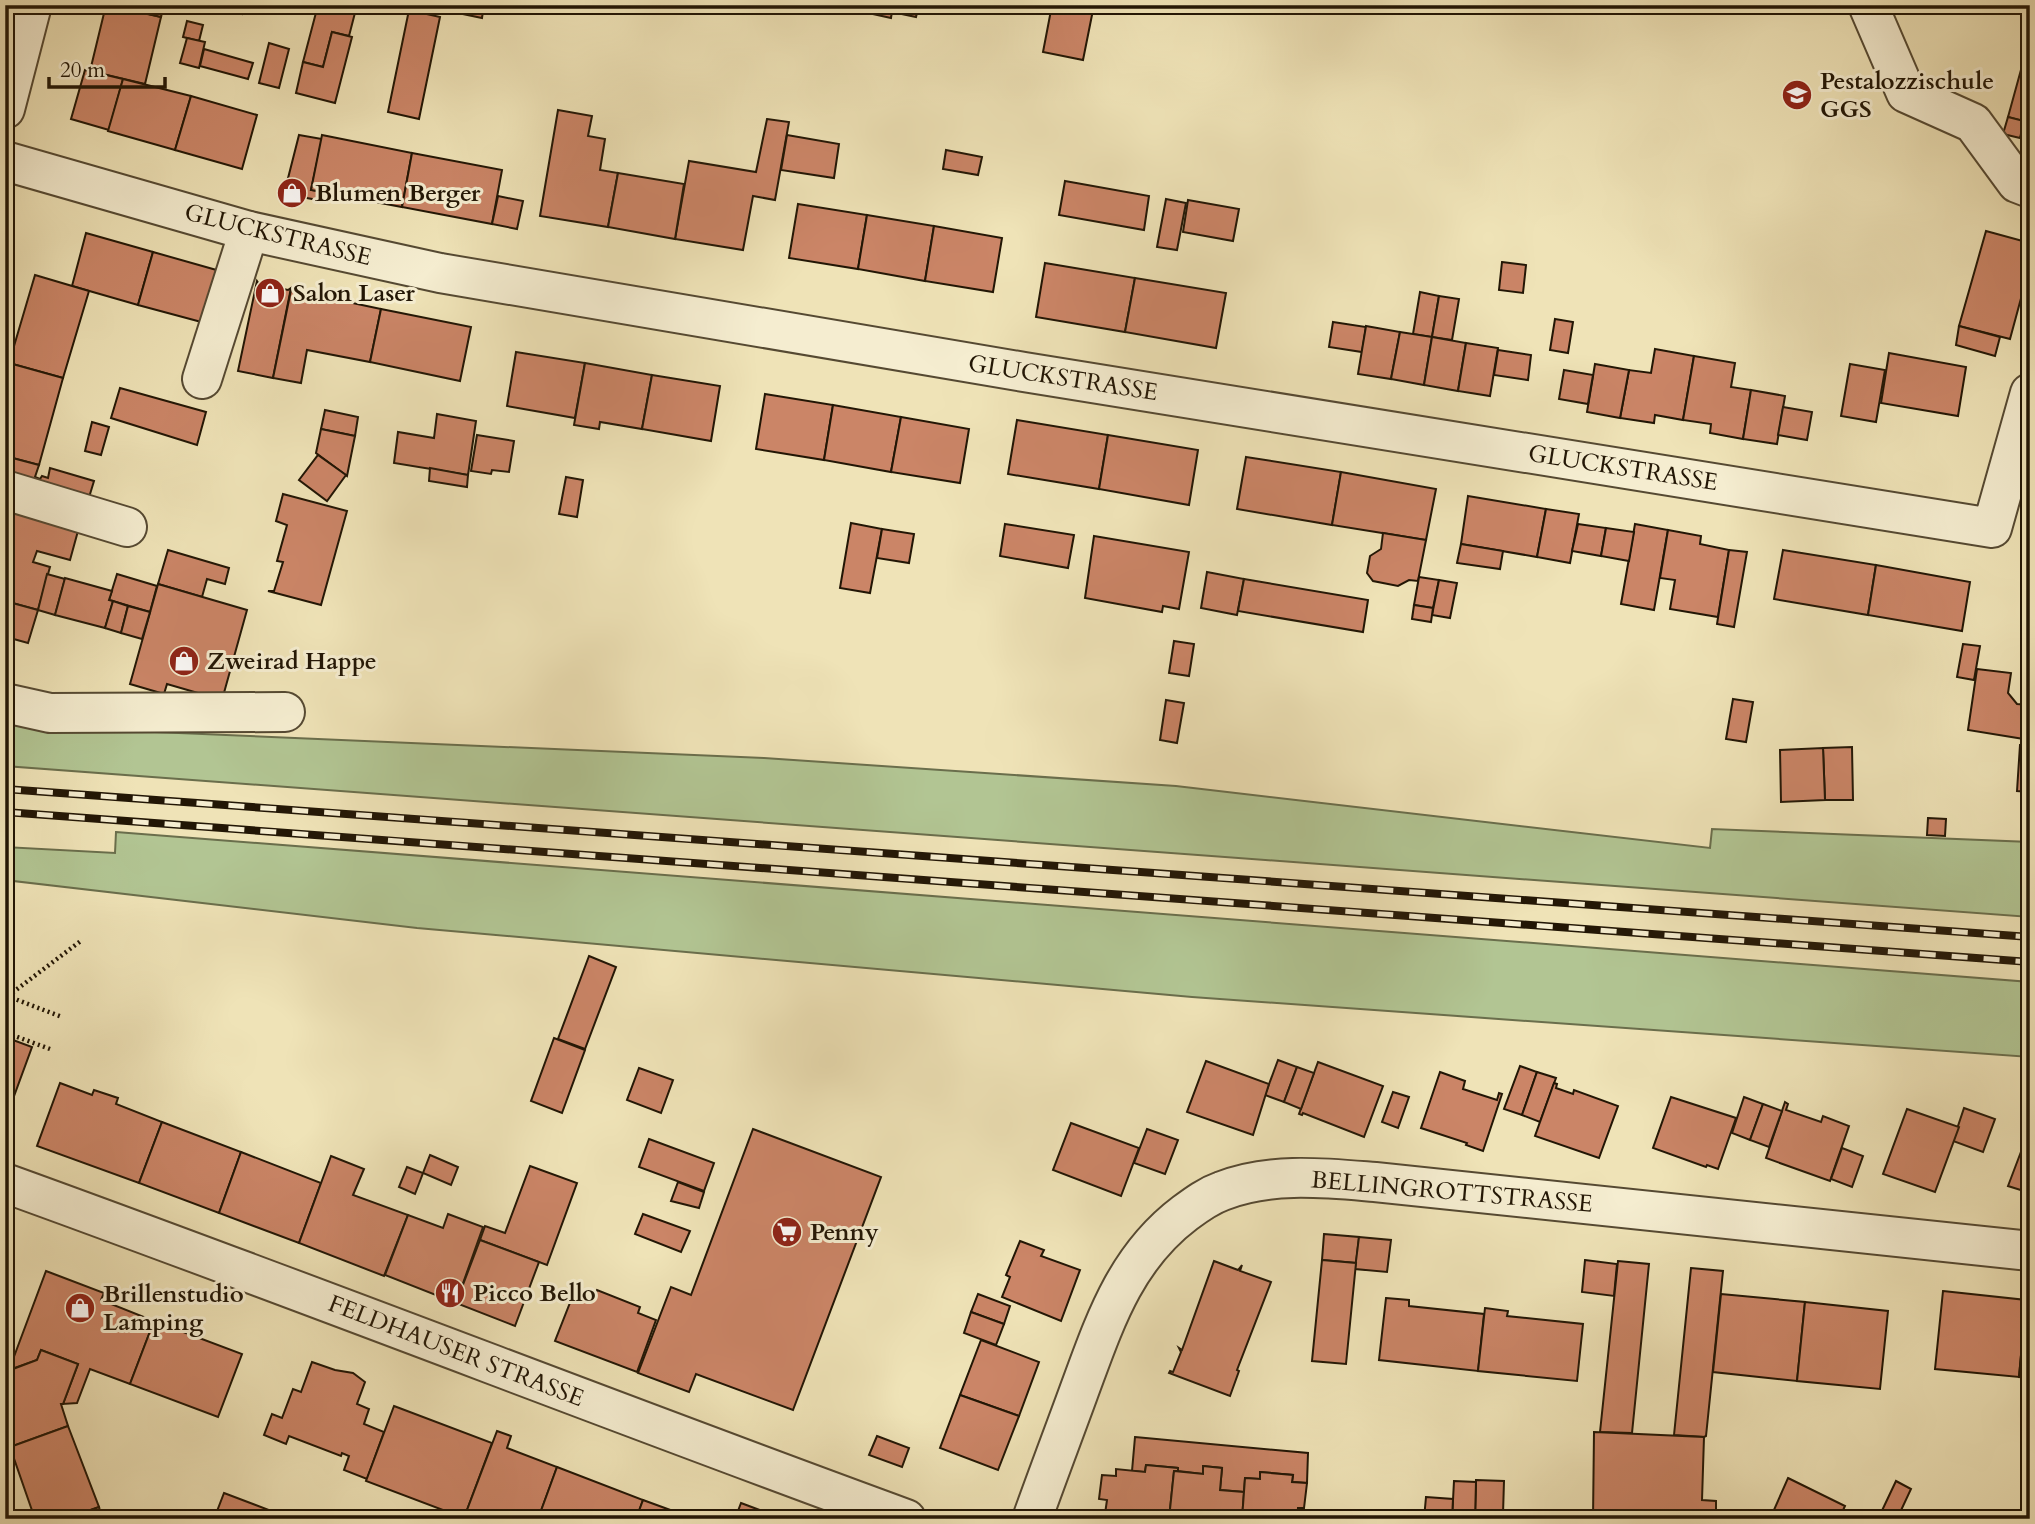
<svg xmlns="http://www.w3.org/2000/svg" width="2035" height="1524" viewBox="0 0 2035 1524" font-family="Cardo,serif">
  <rect width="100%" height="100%" fill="#efe3b7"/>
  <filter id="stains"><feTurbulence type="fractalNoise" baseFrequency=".00286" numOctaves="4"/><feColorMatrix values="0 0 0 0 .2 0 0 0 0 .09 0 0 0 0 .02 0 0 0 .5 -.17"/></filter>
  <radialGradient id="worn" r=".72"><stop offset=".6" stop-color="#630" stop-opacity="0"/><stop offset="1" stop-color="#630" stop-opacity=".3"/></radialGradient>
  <g fill="#b2c593" stroke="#6a6e4c" stroke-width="2">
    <polygon points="5,722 36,727 764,758 1176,786 1710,848 1712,829 2030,842 2030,917 5,766"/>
    <polygon points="116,832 2030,982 2030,1057 1192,997 417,928 5,880 5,847 115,853"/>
  </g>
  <g fill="#cb8567" stroke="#221605" stroke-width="2">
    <polygon points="106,5 161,17 145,84 90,71"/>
    <polygon points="112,5 164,5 161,17"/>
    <polygon points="216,5 244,5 242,14 216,8"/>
    <polygon points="318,5 357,5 349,36 332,32 323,67 303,62"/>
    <polygon points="449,5 484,5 482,18 448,11"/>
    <polygon points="851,5 893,5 891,18 850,9"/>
    <polygon points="893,5 919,5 916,17 892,12"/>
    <polygon points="1052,5 1094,5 1083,60 1043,52"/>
    <polygon points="409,10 440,17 419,119 388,112"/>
    <polygon points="187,21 203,25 199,41 183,37"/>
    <polygon points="332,32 352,37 335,103 296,93 303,62 323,67"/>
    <polygon points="2030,37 2030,123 2008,117"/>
    <polygon points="187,38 205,42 199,68 180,63"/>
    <polygon points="269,43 289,49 279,88 259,83"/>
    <polygon points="204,49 253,63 248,79 200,66"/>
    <polygon points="85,70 123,79 109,130 71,119"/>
    <polygon points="123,79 191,96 175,150 108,131"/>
    <polygon points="191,96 257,115 242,169 175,150"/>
    <polygon points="558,110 592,116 588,136 605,139 600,170 618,173 608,227 540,216"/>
    <polygon points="2008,117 2024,121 2020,138 2003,134"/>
    <polygon points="767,119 789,122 775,200 753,196 743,250 675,239 689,161 756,172"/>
    <polygon points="299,135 322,139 311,190 319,191 318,200 284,194"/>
    <polygon points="322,135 412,153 402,207 311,190"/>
    <polygon points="787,135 839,144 834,178 781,170"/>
    <polygon points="946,150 982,157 978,175 943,169"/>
    <polygon points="412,153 502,170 492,224 402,207"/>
    <polygon points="618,173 684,184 675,239 608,227"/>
    <polygon points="1065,181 1149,196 1144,230 1059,215"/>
    <polygon points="498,196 523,201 517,229 492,224"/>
    <polygon points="1166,199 1186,203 1177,250 1157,247"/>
    <polygon points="1188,200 1239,209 1233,241 1183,232"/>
    <polygon points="798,204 867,215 858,269 789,258"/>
    <polygon points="867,215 934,226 925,281 858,269"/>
    <polygon points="934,226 1002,238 993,292 925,281"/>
    <polygon points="1986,231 2030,243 2030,265 2010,339 1959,326"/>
    <polygon points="86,233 153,252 138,305 72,286"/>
    <polygon points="153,252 220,271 205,323 138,305"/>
    <polygon points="1502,262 1526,265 1523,293 1499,290"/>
    <polygon points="1045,263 1135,278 1125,332 1036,317"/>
    <polygon points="35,275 89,291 63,378 9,363"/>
    <polygon points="1135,278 1226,293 1216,348 1125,332"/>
    <polygon points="257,281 259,284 288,290 291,288 273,378 238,371"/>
    <polygon points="291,290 381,309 370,362 307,350 301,383 273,378"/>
    <polygon points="1420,292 1439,296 1432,337 1413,334"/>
    <polygon points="1439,296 1459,299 1452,340 1432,337"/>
    <polygon points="381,309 471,327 460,381 370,362"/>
    <polygon points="1555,319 1573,322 1568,353 1550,350"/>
    <polygon points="1333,322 1366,327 1362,352 1329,347"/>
    <polygon points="1366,326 1400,332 1391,379 1358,374"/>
    <polygon points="1959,326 2000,337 1995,356 1956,345"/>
    <polygon points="1400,332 1432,337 1424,385 1391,379"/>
    <polygon points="1432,337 1466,343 1458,391 1424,385"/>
    <polygon points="1466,343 1498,348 1490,396 1458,391"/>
    <polygon points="1655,349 1694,356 1683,420 1655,415 1654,423 1620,418 1629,370 1651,373"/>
    <polygon points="1498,350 1531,355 1528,380 1494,375"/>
    <polygon points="516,352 585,363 575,418 507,406"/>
    <polygon points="1889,353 1966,367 1958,416 1881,403"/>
    <polygon points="1694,356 1735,363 1731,387 1751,390 1743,439 1710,433 1711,424 1683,420"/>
    <polygon points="9,363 63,378 39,465 5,456 5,377"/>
    <polygon points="585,363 652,375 642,429 600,422 599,429 574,425"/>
    <polygon points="1595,364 1629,370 1620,418 1587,412"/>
    <polygon points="1850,364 1885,370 1876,422 1841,416"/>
    <polygon points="1564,370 1593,375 1588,404 1559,399"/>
    <polygon points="652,375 720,386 711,441 642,429"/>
    <polygon points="120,388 206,412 197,445 111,418"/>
    <polygon points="1751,390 1785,396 1777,444 1743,439"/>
    <polygon points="765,394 833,405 824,460 756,449"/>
    <polygon points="833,405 901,417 891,472 824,460"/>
    <polygon points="1783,407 1812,412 1807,440 1778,435"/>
    <polygon points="325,410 358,417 355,436 321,429"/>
    <polygon points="437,414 476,421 468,475 394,463 398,432 434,438"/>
    <polygon points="901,417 969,429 960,483 891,472"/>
    <polygon points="1017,420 1108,435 1099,489 1008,474"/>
    <polygon points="92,422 109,427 101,455 85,451"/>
    <polygon points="321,429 355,436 347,476 316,453"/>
    <polygon points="477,435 514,441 509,472 492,470 491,474 471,471"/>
    <polygon points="1108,435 1198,450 1189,505 1099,489"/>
    <polygon points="318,455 346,475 327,501 299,480"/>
    <polygon points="5,456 39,465 35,477 40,479 42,476 48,478 50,468 94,481 87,504 5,481"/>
    <polygon points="1246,457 1341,472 1332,525 1237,509"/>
    <polygon points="430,468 468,475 467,487 429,481"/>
    <polygon points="1341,472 1436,489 1426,540 1332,525"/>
    <polygon points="566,477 583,480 577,517 559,514"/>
    <polygon points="283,494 347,511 321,605 268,591 274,591 283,562 277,561 287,525 276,521"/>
    <polygon points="1468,496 1546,509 1537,557 1461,544"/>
    <polygon points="5,500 81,520 70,560 37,551 33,562 50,567 38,610 5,601"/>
    <polygon points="1546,509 1579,514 1570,563 1537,557"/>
    <polygon points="851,523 882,529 870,593 840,588"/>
    <polygon points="1005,524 1074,535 1068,568 1000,556"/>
    <polygon points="1578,524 1606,528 1601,556 1572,551"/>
    <polygon points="1635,524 1668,530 1654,610 1621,604"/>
    <polygon points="1606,528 1634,532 1629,561 1601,556"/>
    <polygon points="882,529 914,534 909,563 877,558"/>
    <polygon points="1668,530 1701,536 1700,544 1729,550 1718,617 1670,609 1675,580 1660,578"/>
    <polygon points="1383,533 1426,540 1418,581 1409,580 1398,586 1373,581 1367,573 1370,556 1381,549"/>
    <polygon points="1094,536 1189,552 1179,609 1163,606 1162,612 1085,598"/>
    <polygon points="1461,544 1503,551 1500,569 1457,563"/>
    <polygon points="168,550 229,568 225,584 207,579 202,597 158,584"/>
    <polygon points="1729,550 1747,552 1734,627 1717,624"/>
    <polygon points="1783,550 1876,565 1868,615 1774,599"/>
    <polygon points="1876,565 1970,582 1962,631 1868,615"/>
    <polygon points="1207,572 1244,579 1237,615 1201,608"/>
    <polygon points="47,574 65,579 55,615 38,610"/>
    <polygon points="117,574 157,586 150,612 109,600"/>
    <polygon points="1419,577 1439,580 1433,608 1414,605"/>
    <polygon points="65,578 112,591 109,600 113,601 105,628 55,615"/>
    <polygon points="1244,579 1368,600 1363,632 1238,611"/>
    <polygon points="1439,580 1457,583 1450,618 1432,615"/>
    <polygon points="158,584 247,610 222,700 167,684 164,694 130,684"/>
    <polygon points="5,601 38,610 28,643 10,638 5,657"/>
    <polygon points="113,601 128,606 121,633 105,628"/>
    <polygon points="1414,605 1433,608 1431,622 1412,619"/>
    <polygon points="128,606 150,612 142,639 121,633"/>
    <polygon points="1174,641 1194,644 1189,676 1169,673"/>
    <polygon points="1963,644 1980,646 1974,680 1957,677"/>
    <polygon points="1977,669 2011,673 2008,693 2017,704 2030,705 2030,740 1968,730"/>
    <polygon points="1733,699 1753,702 1746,742 1726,739"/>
    <polygon points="1166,700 1184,703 1177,743 1160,740"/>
    <polygon points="2020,745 2030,746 2030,792 2017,791"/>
    <polygon points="1852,747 1853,800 1825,800 1823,748"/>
    <polygon points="1823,748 1825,800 1781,802 1780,750"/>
    <polygon points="1928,818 1946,819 1945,836 1927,835"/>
    <polygon points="589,956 616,967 585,1049 558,1039"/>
    <polygon points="5,1037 32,1047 6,1118 5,1117"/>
    <polygon points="554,1038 585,1050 562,1113 531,1101"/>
    <polygon points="1278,1060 1297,1067 1284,1102 1265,1095"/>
    <polygon points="1206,1061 1269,1084 1253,1135 1187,1112"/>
    <polygon points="1318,1062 1383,1086 1364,1137 1303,1113 1302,1115 1299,1114"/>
    <polygon points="1520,1066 1537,1072 1522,1115 1504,1109"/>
    <polygon points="1297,1067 1314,1073 1301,1109 1284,1102"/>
    <polygon points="639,1068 673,1080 661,1113 627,1100"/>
    <polygon points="1440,1072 1465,1081 1463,1089 1497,1100 1499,1093 1502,1094 1483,1151 1466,1145 1467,1143 1421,1128"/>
    <polygon points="1537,1072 1556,1078 1540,1122 1522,1115"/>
    <polygon points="60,1083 92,1095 94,1090 118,1098 116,1104 162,1122 139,1183 37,1146"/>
    <polygon points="1554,1083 1557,1084 1556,1088 1573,1094 1574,1090 1618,1106 1599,1158 1535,1136"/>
    <polygon points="1393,1092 1409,1097 1398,1128 1382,1122"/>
    <polygon points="1671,1097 1736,1118 1718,1169 1707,1165 1706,1167 1653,1148"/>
    <polygon points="1744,1097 1763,1104 1750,1140 1732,1133"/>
    <polygon points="1785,1102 1788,1104 1786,1110 1821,1122 1823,1116 1849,1126 1830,1181 1766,1158"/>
    <polygon points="1763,1104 1782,1111 1769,1147 1750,1140"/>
    <polygon points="1964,1108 1995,1119 1983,1152 1953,1141"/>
    <polygon points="1907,1109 1959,1127 1935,1192 1883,1174"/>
    <polygon points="162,1122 241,1152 219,1213 139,1183"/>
    <polygon points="1071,1123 1139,1148 1121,1196 1053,1170"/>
    <polygon points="2030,1128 2030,1193 2008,1186"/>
    <polygon points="753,1129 881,1177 793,1410 696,1374 689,1392 638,1373 671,1287 691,1295"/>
    <polygon points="1147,1129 1178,1140 1165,1174 1134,1163"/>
    <polygon points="649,1139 714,1163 704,1191 639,1167"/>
    <polygon points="1842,1148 1863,1156 1852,1187 1831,1179"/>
    <polygon points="241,1152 321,1183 299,1243 219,1213"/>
    <polygon points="430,1155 458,1167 451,1185 423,1173"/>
    <polygon points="331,1156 364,1169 353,1195 408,1215 384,1276 299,1243"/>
    <polygon points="530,1166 577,1183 547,1265 480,1240 485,1226 505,1233"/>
    <polygon points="407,1167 423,1173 415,1194 399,1187"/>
    <polygon points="678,1182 704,1192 699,1208 671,1201"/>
    <polygon points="448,1214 483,1227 456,1303 385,1275 408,1215 443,1228"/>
    <polygon points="643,1214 690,1231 681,1252 635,1234"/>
    <polygon points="1324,1234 1359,1237 1356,1263 1322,1260"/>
    <polygon points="1359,1237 1391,1240 1387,1272 1355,1269"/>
    <polygon points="480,1240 539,1262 515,1326 456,1303"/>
    <polygon points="1020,1241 1044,1250 1041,1256 1080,1270 1061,1321 1002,1297 1010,1277 1006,1275"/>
    <polygon points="1322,1260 1356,1263 1346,1364 1312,1361"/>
    <polygon points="1585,1260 1617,1264 1614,1296 1582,1292"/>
    <polygon points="1214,1261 1238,1270 1242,1265 1240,1271 1271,1282 1237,1370 1239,1371 1230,1396 1169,1373 1170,1371 1173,1372 1181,1352 1179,1348 1182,1350"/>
    <polygon points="1618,1261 1649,1264 1632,1433 1600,1432"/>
    <polygon points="1691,1268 1723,1271 1706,1436 1704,1437 1674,1435"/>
    <polygon points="46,1271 104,1293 101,1300 154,1321 130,1384 90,1369 77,1403 63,1404 78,1364 41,1350 37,1360 9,1370"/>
    <polygon points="575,1290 594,1296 597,1290 640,1307 638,1313 656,1320 637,1372 555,1341"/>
    <polygon points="1943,1291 2026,1300 2019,1377 1935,1369"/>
    <polygon points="978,1294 1010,1306 1004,1324 971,1312"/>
    <polygon points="1721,1294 1805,1302 1797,1381 1713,1372"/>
    <polygon points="1386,1298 1409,1300 1409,1306 1484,1314 1478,1371 1379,1360"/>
    <polygon points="2026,1300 2030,1300 2030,1378 2019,1377"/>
    <polygon points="1805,1302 1888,1311 1880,1389 1797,1381"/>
    <polygon points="1485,1308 1508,1311 1507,1316 1583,1324 1577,1381 1478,1371"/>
    <polygon points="971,1312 1004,1324 996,1345 964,1333"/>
    <polygon points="154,1321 242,1354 218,1417 130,1384"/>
    <polygon points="981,1340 1039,1362 1019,1416 960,1395"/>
    <polygon points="41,1350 78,1364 63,1404 61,1404 68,1426 10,1447 5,1434 5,1372 37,1360"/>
    <polygon points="312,1362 335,1370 353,1373 365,1382 357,1404 369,1409 364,1424 384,1432 367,1479 344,1470 349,1456 342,1453 341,1456 289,1436 286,1444 264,1435 272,1414 282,1418 293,1389 301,1392"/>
    <polygon points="960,1395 1019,1416 998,1470 940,1448"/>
    <polygon points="394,1406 492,1443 464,1518 366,1481"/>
    <polygon points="68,1426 99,1507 65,1519 35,1519 10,1447"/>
    <polygon points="497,1431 511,1436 507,1448 557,1467 538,1519 490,1519 467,1510"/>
    <polygon points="1594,1432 1704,1437 1702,1500 1716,1501 1716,1519 1593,1519"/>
    <polygon points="877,1436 909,1448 902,1467 869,1455"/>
    <polygon points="1135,1437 1308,1453 1307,1483 1292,1482 1293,1475 1260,1472 1260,1479 1245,1478 1244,1492 1220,1490 1222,1468 1203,1466 1203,1474 1178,1471 1178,1468 1146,1465 1145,1472 1132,1471"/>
    <polygon points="1146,1465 1178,1468 1178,1471 1174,1471 1169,1519 1113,1519 1113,1515 1105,1514 1107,1500 1099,1499 1102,1475 1116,1476 1116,1469 1145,1472"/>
    <polygon points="1203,1466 1222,1468 1220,1490 1244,1492 1242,1519 1169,1519 1174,1471 1203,1474"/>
    <polygon points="557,1467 643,1500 636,1519 538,1519"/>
    <polygon points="1260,1472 1293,1475 1292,1482 1307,1483 1304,1508 1298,1508 1297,1519 1242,1519 1245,1478 1260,1479"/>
    <polygon points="1788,1478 1845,1506 1839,1519 1770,1519"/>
    <polygon points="1476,1480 1504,1481 1503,1514 1537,1515 1537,1519 1475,1519"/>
    <polygon points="1454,1481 1476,1482 1475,1519 1452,1519"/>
    <polygon points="1896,1481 1911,1489 1897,1519 1878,1519"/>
    <polygon points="224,1493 269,1510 266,1519 214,1519"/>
    <polygon points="1426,1497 1453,1499 1452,1519 1424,1519"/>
    <polygon points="643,1500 695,1519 636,1519"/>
    <polygon points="741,1503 784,1519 735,1519"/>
    <polygon points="99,1507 102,1519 65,1519"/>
    <polygon points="1358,1511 1418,1516 1418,1519 1357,1519"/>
  </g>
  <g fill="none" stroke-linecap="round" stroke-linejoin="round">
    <g stroke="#554932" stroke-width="42">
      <g id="minor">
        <polyline points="1868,5 1906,93 1973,123 2017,183 2030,188"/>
        <polyline points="5,109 32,5"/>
        <polyline points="5,161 249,231 440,273 1024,372 1992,528 2030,393"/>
        <polyline points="202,379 249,231"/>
        <polyline points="5,490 127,527"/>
        <polyline points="5,703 50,713 285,712"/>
        <path d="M5,1183C307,1292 605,1409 906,1519"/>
        <path d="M1032,1519C1047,1477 1063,1435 1078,1394C1104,1324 1124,1259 1185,1213C1197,1204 1208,1196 1222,1191C1270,1172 1325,1178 1375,1182L2030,1251"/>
      </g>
    </g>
    <g stroke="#221605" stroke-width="4.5" stroke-dasharray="2 3.5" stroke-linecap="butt">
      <polyline points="9,935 7,996 62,1017"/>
      <polyline points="8,996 82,940"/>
      <polyline points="6,997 12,1035 50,1049"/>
    </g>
    <use href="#minor" stroke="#f5edd0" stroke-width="38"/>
    <g stroke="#221605" stroke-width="8">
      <g id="rail">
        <polyline points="5,789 2030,937"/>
        <polyline points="5,812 2030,962"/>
      </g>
    </g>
    <use href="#rail" stroke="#f5edd0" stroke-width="5" stroke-dasharray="16" stroke-linecap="butt"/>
  </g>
  <defs>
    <g id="school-disc" transform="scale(1.575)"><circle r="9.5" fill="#8f2418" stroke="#f5edd0"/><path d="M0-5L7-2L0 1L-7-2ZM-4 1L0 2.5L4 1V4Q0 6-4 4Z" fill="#fff"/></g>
    <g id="shop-disc" transform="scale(1.575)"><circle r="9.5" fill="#8f2418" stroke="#f5edd0"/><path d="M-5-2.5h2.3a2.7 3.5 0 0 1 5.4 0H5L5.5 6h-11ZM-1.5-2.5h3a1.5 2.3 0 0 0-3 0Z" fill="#fff"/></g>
    <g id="supermarket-disc" transform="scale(1.575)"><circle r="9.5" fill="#8f2418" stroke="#f5edd0"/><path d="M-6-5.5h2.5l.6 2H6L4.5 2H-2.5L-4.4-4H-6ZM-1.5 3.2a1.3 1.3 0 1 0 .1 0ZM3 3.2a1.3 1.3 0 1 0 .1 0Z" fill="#fff"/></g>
    <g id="restaurant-disc" transform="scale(1.575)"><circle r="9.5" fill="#8f2418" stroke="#f5edd0"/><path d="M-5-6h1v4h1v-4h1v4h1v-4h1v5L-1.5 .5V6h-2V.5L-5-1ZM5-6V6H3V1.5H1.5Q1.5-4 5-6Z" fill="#fff"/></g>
  </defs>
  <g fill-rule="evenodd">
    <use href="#school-disc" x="1797" y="95"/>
    <use href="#shop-disc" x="292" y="193"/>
    <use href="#shop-disc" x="270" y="293"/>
    <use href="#shop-disc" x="184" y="661"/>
    <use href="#supermarket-disc" x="787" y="1232"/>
    <use href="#restaurant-disc" x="450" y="1293"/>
    <use href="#shop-disc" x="80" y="1308"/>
  </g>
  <g text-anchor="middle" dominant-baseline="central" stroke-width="6" stroke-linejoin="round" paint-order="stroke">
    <g font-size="24" font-weight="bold" fill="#221605" stroke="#f5edd0" text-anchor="start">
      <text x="1820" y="81">Pestalozzischule<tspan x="1820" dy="28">GGS</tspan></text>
      <text x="315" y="193">Blumen Berger</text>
      <text x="293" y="293">Salon Laser</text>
      <text x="207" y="661">Zweirad Happe</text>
      <text x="810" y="1232">Penny</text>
      <text x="473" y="1293">Picco Bello</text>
      <text x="103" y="1294">Brillenstudio<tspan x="103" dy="28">Lamping</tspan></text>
    </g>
    <g font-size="24" fill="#221605" stroke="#f5edd0">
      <text transform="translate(278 235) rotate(14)">GLUCKSTRASSE</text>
      <text transform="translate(1063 378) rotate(9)">GLUCKSTRASSE</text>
      <text transform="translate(1623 468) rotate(9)">GLUCKSTRASSE</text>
      <text transform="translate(1452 1192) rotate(5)">BELLINGROTTSTRASSE</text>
      <text transform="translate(456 1351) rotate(21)">FELDHAUSER STRASSE</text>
    </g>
  </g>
  <rect width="2035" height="1524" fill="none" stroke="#efe3b7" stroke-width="28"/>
  <rect x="7" y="7" width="2021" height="1510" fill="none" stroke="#221605" stroke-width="3.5"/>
  <rect x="14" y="14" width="2007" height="1496" fill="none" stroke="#221605" stroke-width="2"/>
  <path d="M49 77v10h116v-10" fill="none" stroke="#221605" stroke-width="3.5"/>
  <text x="60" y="77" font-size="21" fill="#221605" stroke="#f5edd0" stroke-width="5" paint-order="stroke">20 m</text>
  <rect width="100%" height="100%" filter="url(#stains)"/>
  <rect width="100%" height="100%" fill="url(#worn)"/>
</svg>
